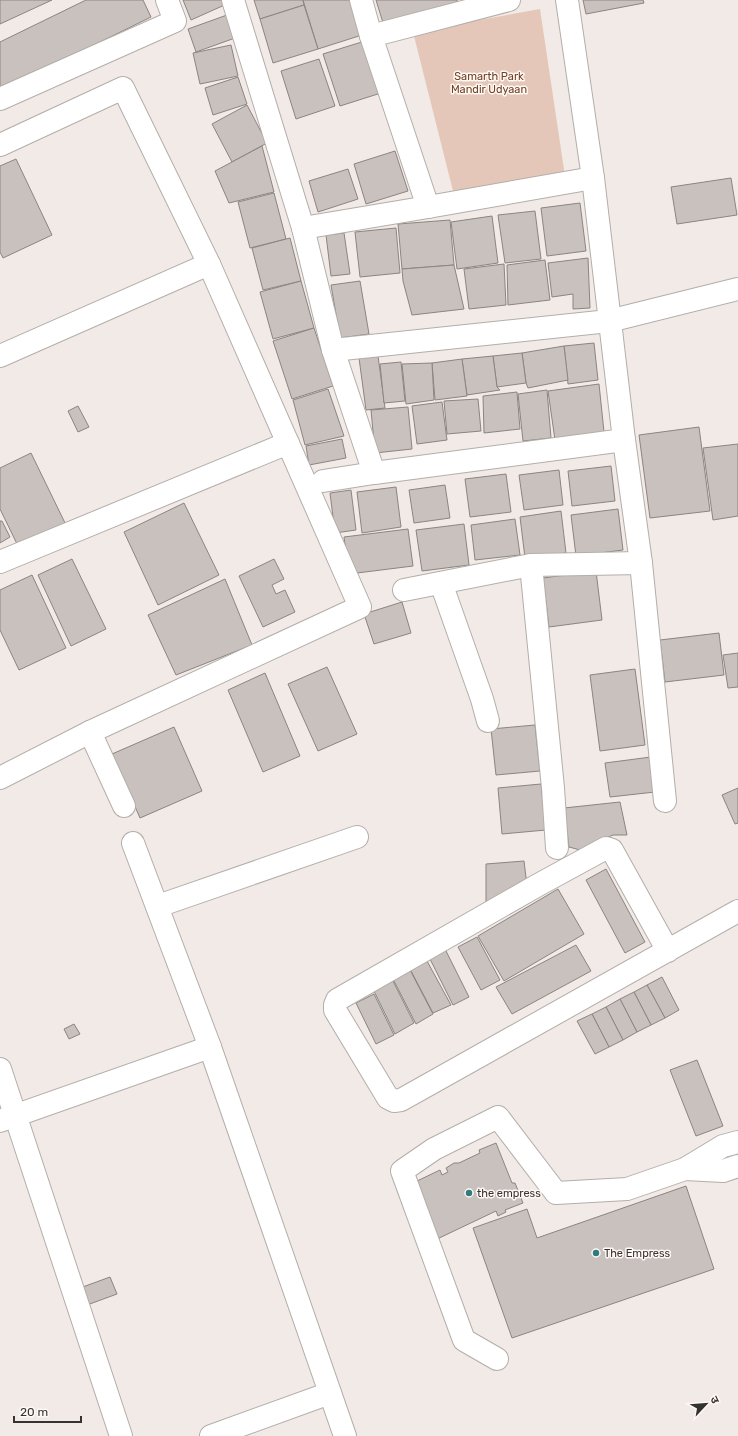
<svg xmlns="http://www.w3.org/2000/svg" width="738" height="1436" viewBox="0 0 738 1436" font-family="Rubik,'Noto Sans Devanagari',sans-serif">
  <rect width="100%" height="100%" fill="#f1eae7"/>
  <polygon fill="#e4c7b9" points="540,9 566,183 455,199 413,32"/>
  <g fill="#c8c1bd" stroke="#8b8582">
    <polygon points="0,0 52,0 0,24"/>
    <polygon points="86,0 143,0 151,17 0,91 0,42"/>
    <polygon points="183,0 228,0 229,3 191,20"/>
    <polygon points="254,0 303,0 304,5 260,19"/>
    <polygon points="303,0 351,0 362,35 318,49"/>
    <polygon points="376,0 457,0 458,3 384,26"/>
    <polygon points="583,0 643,0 644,3 586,14"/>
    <polygon points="304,5 318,49 273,63 260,19"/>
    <polygon points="227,15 235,38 196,52 188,29"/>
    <polygon points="365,41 381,93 340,106 323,54"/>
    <polygon points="231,45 238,76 200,84 193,53"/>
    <polygon points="319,59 335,106 296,119 281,71"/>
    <polygon points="238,77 247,104 213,115 205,88"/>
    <polygon points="247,105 267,143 232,162 212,124"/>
    <polygon points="262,146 274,192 229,203 215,171"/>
    <polygon points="395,151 408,191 366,204 354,164"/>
    <polygon points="16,159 52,235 3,258 0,252 0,166"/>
    <polygon points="348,169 358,199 318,212 309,181"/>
    <polygon points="731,178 737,215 677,224 671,187"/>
    <polygon points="274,193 286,239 250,248 238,202"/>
    <polygon points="580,203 586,251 547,256 541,208"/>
    <polygon points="535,211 541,259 505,263 498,215"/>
    <polygon points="492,216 498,263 457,269 451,222"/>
    <polygon points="450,220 454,265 402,269 398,224"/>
    <polygon points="396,228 400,273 360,277 355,232"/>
    <polygon points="344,233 350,274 331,276 326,235"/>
    <polygon points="290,238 301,281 263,290 252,248"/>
    <polygon points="588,258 590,308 573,309 573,294 552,297 548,263"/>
    <polygon points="545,260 550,300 508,305 507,265"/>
    <polygon points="504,264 506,305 469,309 464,269"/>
    <polygon points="454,265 464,309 412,315 403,281 402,269"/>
    <polygon points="301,281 314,328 273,339 260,292"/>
    <polygon points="360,281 369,334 340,338 331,285"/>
    <polygon points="314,328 333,386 292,399 273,341"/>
    <polygon points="594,343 598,380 568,384 564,346"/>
    <polygon points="564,346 568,380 528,388 526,383 522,353"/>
    <polygon points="522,353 526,383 497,387 493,356"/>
    <polygon points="378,356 385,408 366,410 359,358"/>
    <polygon points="493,356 497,387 500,390 467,395 462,359"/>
    <polygon points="462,359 467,396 435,400 432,363"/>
    <polygon points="401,362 405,401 384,403 380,364"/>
    <polygon points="432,363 434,400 406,404 402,364"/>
    <polygon points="599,384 604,432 555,440 548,391"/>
    <polygon points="328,389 344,436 305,445 293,400"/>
    <polygon points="547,390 551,438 523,441 518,394"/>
    <polygon points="517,392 520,429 484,433 483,396"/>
    <polygon points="478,399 481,431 447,434 444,401"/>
    <polygon points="442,402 447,440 417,444 412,406"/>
    <polygon points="78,406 89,427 78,432 68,411"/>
    <polygon points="408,407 412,449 375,453 371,410"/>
    <polygon points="699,427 710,511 650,518 639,435"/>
    <polygon points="342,439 346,458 309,465 306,446"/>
    <polygon points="738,444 738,516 713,520 703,448"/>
    <polygon points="31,453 66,525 19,548 0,509 0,468"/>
    <polygon points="611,466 615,501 572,506 568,471"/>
    <polygon points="559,470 563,505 524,510 519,475"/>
    <polygon points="506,474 511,512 470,517 465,479"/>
    <polygon points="445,485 450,518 414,523 409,490"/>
    <polygon points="396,487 401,527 362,533 357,492"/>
    <polygon points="351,490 356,530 335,533 330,493"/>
    <polygon points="184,503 219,575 158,605 124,532"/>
    <polygon points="618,509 623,550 576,556 571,515"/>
    <polygon points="561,511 566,553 525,558 520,517"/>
    <polygon points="515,519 520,555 475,560 471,525"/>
    <polygon points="0,521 2,521 10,537 0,543"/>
    <polygon points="464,524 469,565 422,571 416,530"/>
    <polygon points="408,529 413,566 349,574 344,537"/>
    <polygon points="72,559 106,629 71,646 38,575"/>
    <polygon points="274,559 284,579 272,585 276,594 285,590 295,612 263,627 239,576"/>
    <polygon points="596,571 602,620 549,627 543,578"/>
    <polygon points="32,575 66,648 19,670 0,630 0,590"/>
    <polygon points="225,579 252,645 176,675 148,615"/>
    <polygon points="402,602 411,633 374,644 364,614"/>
    <polygon points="719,633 724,675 665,682 660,640"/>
    <polygon points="738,653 738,687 728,688 723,655"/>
    <polygon points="327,667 357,734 318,751 288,684"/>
    <polygon points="635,669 645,745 600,751 590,675"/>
    <polygon points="265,673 300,756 263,772 228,690"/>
    <polygon points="535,725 540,771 496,775 491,729"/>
    <polygon points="174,727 202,791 140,818 112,754"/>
    <polygon points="651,757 655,792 610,797 605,763"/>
    <polygon points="541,784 546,830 502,834 498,788"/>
    <polygon points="738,788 738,823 735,824 722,795"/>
    <polygon points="620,802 627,835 613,835 595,843 584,851 569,847 564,808"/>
    <polygon points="524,861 527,886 486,907 486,864"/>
    <polygon points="606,869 645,942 625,953 586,880"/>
    <polygon points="558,889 584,934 504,981 478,936"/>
    <polygon points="477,937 500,980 481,990 458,947"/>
    <polygon points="576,945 591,971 512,1014 496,987"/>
    <polygon points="445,949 469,997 453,1005 429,957"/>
    <polygon points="427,961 451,1005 433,1013 410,969"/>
    <polygon points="410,970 433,1014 416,1024 393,979"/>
    <polygon points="662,977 679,1010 665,1018 647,985"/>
    <polygon points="393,981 414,1023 395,1034 374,991"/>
    <polygon points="647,985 665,1018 651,1025 634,992"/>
    <polygon points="634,992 651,1025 637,1032 620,999"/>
    <polygon points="374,994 394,1035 376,1044 356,1003"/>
    <polygon points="620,999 637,1032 623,1040 606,1007"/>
    <polygon points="606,1007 623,1040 609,1047 592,1014"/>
    <polygon points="592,1014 609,1047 595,1054 577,1021"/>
    <polygon points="74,1024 80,1034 69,1039 64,1029"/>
    <polygon points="697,1060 723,1126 696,1136 670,1070"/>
    <polygon points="496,1143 512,1183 515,1183 523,1203 505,1210 506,1212 498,1216 496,1211 435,1240 415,1182 440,1170 442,1175 448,1172 446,1168 454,1163 459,1163 480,1153 479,1150"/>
    <polygon points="686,1186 714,1269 512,1338 473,1228 527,1209 537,1238"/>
    <polygon points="110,1277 117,1294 87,1305 80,1288"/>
  </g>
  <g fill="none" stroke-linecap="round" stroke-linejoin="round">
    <g stroke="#b4aeaa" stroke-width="24">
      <g id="minor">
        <polyline points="233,0 303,228 333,350 374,473 624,440 593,178 567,0"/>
        <polyline points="361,0 371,36"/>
        <polyline points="0,99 175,21 167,0"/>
        <polyline points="0,145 123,88 209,264 360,607 90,732 0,778"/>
        <polyline points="428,207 593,178"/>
        <polyline points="303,228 428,207 371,36 509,0"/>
        <polyline points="333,350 609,321 738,289"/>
        <polyline points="0,356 209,264"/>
        <polyline points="323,481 374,473"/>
        <polyline points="0,562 288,443"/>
        <polyline points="641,563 665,801"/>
        <polyline points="531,565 553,788 557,848"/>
        <polyline points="441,583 482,699 488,721"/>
        <polyline points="404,590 531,565 641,563 624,440"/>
        <polyline points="90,732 124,806"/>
        <polyline points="133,843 210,1047 345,1436"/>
        <polyline points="158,906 357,837"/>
        <polyline points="668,951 612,850 606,848 538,885 337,1000 335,1005 335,1010 388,1098 394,1101 401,1100 738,911"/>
        <polyline points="0,1069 121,1436"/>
        <polyline points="0,1121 210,1047"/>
        <polyline points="685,1169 723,1171 738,1166"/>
        <polyline points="497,1359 464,1340 402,1171 434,1149 498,1117 556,1193 627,1189 685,1169 723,1146 738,1142"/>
        <polyline points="211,1436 330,1393"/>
      </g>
    </g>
    <use href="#minor" stroke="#fff" stroke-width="22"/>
  </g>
  <g fill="#327b7d" stroke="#fff8f4" stroke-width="1.5">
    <circle cx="469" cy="1193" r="4"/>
    <circle cx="596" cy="1253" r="4"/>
  </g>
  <g text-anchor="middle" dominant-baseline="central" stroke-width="3" stroke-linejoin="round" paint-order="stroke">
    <g font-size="11" fill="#714025" stroke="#fff8f4">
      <text x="489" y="76">Samarth Park<tspan x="489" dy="13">Mandir Udyaan</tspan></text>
    </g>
    <g font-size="11" fill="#353331" stroke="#fff8f4" text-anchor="start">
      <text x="477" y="1193">the empress</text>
      <text x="604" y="1253">The Empress</text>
    </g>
  </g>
  <g transform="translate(706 1404) rotate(64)" stroke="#fff8f4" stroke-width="3" paint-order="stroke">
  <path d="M0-3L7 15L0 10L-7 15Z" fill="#353331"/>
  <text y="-6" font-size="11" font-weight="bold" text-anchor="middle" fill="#353331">उ</text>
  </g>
  <path d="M14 1416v6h67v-6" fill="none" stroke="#353331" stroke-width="2"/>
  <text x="20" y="1416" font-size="12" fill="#353331" stroke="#fff8f4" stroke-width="3" paint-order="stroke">20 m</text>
</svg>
